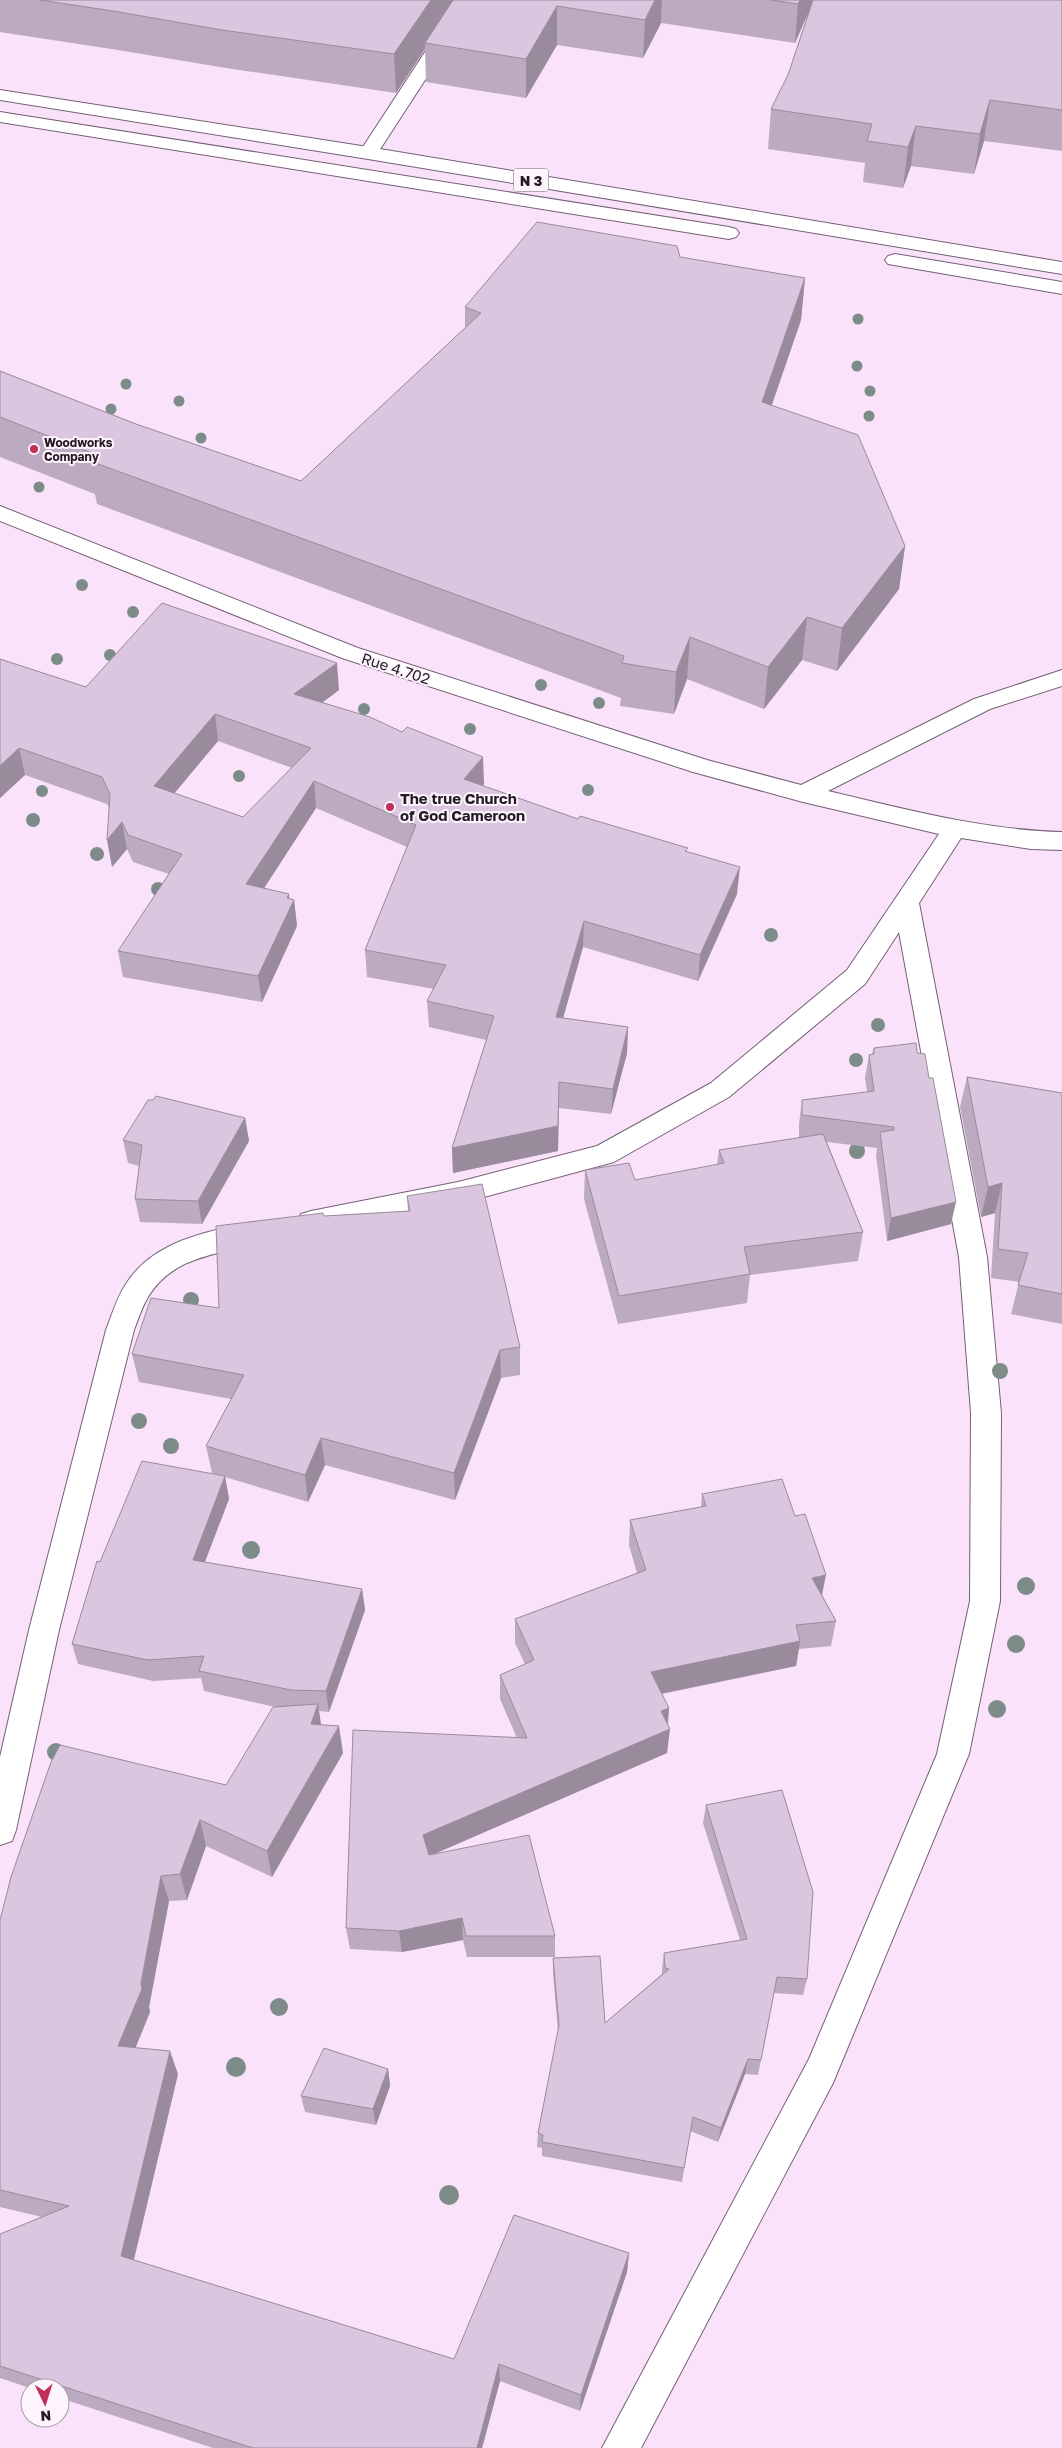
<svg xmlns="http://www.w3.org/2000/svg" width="1062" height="2448" viewBox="0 0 1062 2448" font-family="'Golos Text',sans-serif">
  <rect width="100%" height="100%" fill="#f9e2fa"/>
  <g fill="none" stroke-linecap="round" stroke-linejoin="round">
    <g stroke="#756076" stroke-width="2">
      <g id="street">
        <polygon points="459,0 477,0 375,157 361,157 359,153"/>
        <path d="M0,506L358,648L707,760L801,785L974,699L1062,670V686L990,709L828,791C905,809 982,830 1062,832V850L1031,849L961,838L919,903L987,1257L1001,1413L1000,1601L969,1754L833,2083L641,2448H602L809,2059L937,1754L970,1601L971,1413L959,1257L899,932L865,984L729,1097L614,1162L458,1204L311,1233L301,1230L297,1222L301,1214L311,1211L458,1182L597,1146L711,1083L847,970L939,834L803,802L693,772L342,658L0,521Z"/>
        <path d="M254,1222L264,1225L268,1233L264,1241C221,1255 174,1254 148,1297C142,1307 138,1320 134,1330L59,1630L16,1830L12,1841L0,1845V1757L29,1630L106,1330C112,1315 117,1297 126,1284C153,1241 208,1231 254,1222Z"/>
      </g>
    </g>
    <g stroke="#756076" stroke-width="2">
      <g id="highway">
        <polygon points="0,90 368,147 1062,262 1062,274 368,159 0,100"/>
        <polygon points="0,112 729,227 736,229 739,233 736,237 729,239 0,122"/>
        <polygon points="895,254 1062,282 1062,294 888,264 885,260 888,256"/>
      </g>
    </g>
    <use href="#street" fill="#fff" fill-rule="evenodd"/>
    <use href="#highway" fill="#fff" fill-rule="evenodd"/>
  </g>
  <g fill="#7e8c89">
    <circle cx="858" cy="319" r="5.5"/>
    <circle cx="857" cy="366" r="5.5"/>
    <circle cx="126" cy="384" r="5.5"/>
    <circle cx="870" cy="391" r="5.5"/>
    <circle cx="179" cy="401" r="5.5"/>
    <circle cx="111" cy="409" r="5.5"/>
    <circle cx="869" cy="416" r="5.5"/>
    <circle cx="201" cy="438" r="5.5"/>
    <circle cx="39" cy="487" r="5.5"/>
    <circle cx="82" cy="585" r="6"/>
    <circle cx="133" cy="612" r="6"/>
    <circle cx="110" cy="655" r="6"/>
    <circle cx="57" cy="659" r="6"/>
    <circle cx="541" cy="685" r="6"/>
    <circle cx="599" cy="703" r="6"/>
    <circle cx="364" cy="709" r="6"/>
    <circle cx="470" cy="729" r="6"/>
    <circle cx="239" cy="776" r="6"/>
    <circle cx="588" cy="790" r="6"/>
    <circle cx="42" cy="791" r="6"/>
    <circle cx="33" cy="820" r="7"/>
    <circle cx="97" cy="854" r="7"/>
    <circle cx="158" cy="889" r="7"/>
    <circle cx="771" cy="935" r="7"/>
    <circle cx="878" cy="1025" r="7"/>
    <circle cx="856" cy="1060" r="7"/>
    <circle cx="857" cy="1151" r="8"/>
    <circle cx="191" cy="1300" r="8"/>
    <circle cx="1000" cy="1371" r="8"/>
    <circle cx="139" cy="1421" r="8"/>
    <circle cx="171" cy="1446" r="8"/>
    <circle cx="251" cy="1550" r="9"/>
    <circle cx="1026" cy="1586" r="9"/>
    <circle cx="1016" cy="1644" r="9"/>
    <circle cx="997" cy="1709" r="9"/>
    <circle cx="56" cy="1752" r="9"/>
    <circle cx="279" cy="2007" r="9"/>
    <circle cx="236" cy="2067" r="10"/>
    <circle cx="449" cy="2195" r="10"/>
  </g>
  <g fill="#bcaac0" fill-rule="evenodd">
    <polygon points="0,0 1062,0 1062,151 984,141 974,174 911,166 903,188 863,182 865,163 768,149 771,109 788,75 809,11 795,43 661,23 643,58 557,45 526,98 426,82 425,49 396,93 226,68 118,50 0,32"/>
    <polygon points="680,257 805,278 801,320 772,405 905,546 899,589 837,671 802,660 764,709 687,679 674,714 620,706 621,698 97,504 95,494 0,457 0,371 136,424 301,481 465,328 465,307"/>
    <path d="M0,659L86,687L339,690L322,703L484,784L482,786L578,819L688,852L737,894L698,981L583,947L563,1018L628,1027L627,1053L611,1114L559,1108L558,1151L453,1173L452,1148L486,1040L429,1027L427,1001L434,989L367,977L365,950L407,847L316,808L264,888L289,894V898L294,900L297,926L262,1002L123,977L118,951L169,874L133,862L127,849L112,867L109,808L107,804L25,775L0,798ZM218,741L292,768L243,817L174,793Z"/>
    <polygon points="874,1048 917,1053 951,1224 887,1241 876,1155 877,1148 827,1142 863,1232 858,1261 750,1275 747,1303 618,1324 584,1199 585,1170 635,1180 717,1165 719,1150 799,1138 799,1124 802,1100 867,1092 865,1078 869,1055 872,1054"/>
    <polygon points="967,1077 1062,1093 1062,1324 1011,1314 1019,1282 991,1278 995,1213 981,1217 960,1107"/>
    <polygon points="245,1118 249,1141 202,1224 140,1222 135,1199 139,1166 128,1163 123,1140"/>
    <polygon points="407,1196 520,1347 520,1375 501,1378 455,1500 325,1465 308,1502 225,1477 229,1499 205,1562 362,1589 365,1610 329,1712 319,1711 321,1725 343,1753 272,1877 206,1846 187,1900 169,1901 149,2007 150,2012 135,2048 178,2074 134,2260 454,2359 629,2253 627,2272 580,2411 500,2381 482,2448 213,2448 60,2398 60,2388 30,2388 0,2378 0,2234 42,2217 0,2207 0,1920 226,1785 275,1707 204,1691 201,1678 153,1681 78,1664 72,1644 100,1562 221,1476 212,1473 206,1446 231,1399 139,1382 132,1354 219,1308 324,1216 408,1211"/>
    <polygon points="702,1494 822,1595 836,1621 831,1646 799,1649 796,1666 662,1694 669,1708 668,1725 667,1753 434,1854 555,1936 555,1957 467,1957 463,1940 402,1952 350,1949 346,1928 517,1738 500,1699 500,1675 525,1664 515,1643 515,1619 637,1573 629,1545 630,1520 701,1507"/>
    <polygon points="706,1805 807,1979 803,1995 774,1993 758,2075 745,2074 718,2142 690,2131 682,2182 542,2156 542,2148 537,2147 538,2133 558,2031 553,1974 553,1958 605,2023 662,1974 662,1969 664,1953 740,1940 703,1823"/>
    <polygon points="388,2069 390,2086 376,2125 305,2112 301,2096"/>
  </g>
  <g fill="#998b9c">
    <polygon points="431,0 458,0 425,43 425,49 396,93 394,54"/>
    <polygon points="655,0 662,0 661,23 643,58 645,20"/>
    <polygon points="800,0 814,0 795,43 798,4"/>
    <polygon points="557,6 557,45 526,98 526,59"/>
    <polygon points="990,100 984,141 974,174 980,134"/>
    <polygon points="916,126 911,166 903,188 908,147"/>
    <polygon points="805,278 801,320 758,444 762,402"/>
    <polygon points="905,546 899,589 837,671 842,628"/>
    <polygon points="807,617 802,660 764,709 768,667"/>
    <polygon points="690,637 687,679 674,714 676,672"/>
    <polygon points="337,663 339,690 297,721 294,694"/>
    <polygon points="215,714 218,741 158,813 154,786"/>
    <polygon points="19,748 25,775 0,798 0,766"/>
    <polygon points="483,757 484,784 465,806 464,779"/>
    <polygon points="314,781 316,808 250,910 246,884"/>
    <polygon points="122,822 127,849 112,867 107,840"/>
    <polygon points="740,867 737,894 698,981 700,955"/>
    <polygon points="289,894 290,908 294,900 297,926 262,1002 258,976"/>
    <polygon points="584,921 583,947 556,1043 556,1017"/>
    <polygon points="628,1027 627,1053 611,1114 613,1089"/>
    <polygon points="559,1082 558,1151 453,1173 452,1148"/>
    <polygon points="245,1118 249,1141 202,1224 198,1201"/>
    <polygon points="1002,1183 995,1213 981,1217 988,1187"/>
    <polygon points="956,1202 951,1224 887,1241 891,1218"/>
    <polygon points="500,1350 501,1378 455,1500 454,1473"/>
    <polygon points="321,1438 325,1465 308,1502 305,1475"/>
    <polygon points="225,1476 229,1499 197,1582 193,1560"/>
    <polygon points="826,1575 821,1600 812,1578"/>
    <polygon points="362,1589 365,1610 329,1712 326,1691"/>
    <polygon points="800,1641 796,1666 649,1696 651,1672"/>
    <polygon points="318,1704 322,1732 311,1724"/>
    <polygon points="669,1708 667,1730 670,1729 667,1753 425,1858 423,1835 661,1711"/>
    <polygon points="339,1726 343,1753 272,1877 267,1851"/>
    <polygon points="200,1820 206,1846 187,1900 180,1874"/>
    <polygon points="161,1876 169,1901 149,2007 150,2012 127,2069 118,2046 141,1983"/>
    <polygon points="462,1918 463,1940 402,1952 399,1931"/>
    <polygon points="170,2051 178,2074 130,2275 121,2256"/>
    <polygon points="748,2059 745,2074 718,2142 721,2128"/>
    <polygon points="388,2069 390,2086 376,2125 373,2109"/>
    <polygon points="629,2253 627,2272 580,2411 581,2395"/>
    <polygon points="499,2364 500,2381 482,2448 477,2448"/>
  </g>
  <g fill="#dbc6df" stroke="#998b9c" fill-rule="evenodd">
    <polygon points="40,0 431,0 394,54 222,30 113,11"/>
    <polygon points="453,0 655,0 645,20 557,6 526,59 425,43"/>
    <polygon points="771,0 800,0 798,4"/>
    <polygon points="813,0 1062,0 1062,110 990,100 980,134 916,126 908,147 867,141 872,124 771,109 788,75"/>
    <polygon points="537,222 677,246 680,257 805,278 762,402 858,435 905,546 842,628 807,617 768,667 690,637 676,672 622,663 624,656 90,461 97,455 0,417 0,371 136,424 301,481 481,313 465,307"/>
    <path d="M162,603L337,663L294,694L370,717L402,732L407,727L483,757L464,779L578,819L580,816L688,848L685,851L740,867L700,955L584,921L556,1017L628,1027L613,1089L559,1082L558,1126L452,1148L494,1016L427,1001L446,965L365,950L416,825L314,781L246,884L289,894L287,898L294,900L258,976L118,951L182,854L128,835L122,822L107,840L110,794L102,777L19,748L0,766V659L86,687ZM215,714L311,748L243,817L154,786Z"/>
    <polygon points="916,1043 917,1053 925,1054 929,1078 933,1078 956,1202 891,1218 880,1132 894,1130 894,1127 802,1115 802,1100 874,1091 869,1055 874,1054 874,1048"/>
    <polygon points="967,1077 1062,1093 1062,1294 1018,1285 1028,1253 998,1249 1002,1183 988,1187"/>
    <polygon points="156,1096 245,1118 198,1201 135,1199 142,1145 123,1140 148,1100 153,1100"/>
    <polygon points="823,1134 863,1232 744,1247 750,1274 619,1296 585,1170 629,1163 635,1180 724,1163 719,1150"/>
    <polygon points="482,1184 520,1347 500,1350 454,1473 321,1438 305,1475 206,1446 244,1375 132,1354 151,1298 219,1308 216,1226 323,1213 324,1216 410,1211 407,1196"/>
    <polygon points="142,1461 225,1476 193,1560 362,1589 326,1691 291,1690 199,1671 204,1656 148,1660 72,1644 97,1561 100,1562"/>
    <polygon points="782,1479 795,1516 805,1514 826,1575 812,1578 836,1621 796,1625 800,1641 651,1672 669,1708 661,1711 670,1729 423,1835 429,1855 529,1835 555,1936 466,1936 462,1918 399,1931 346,1928 353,1730 527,1738 500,1675 534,1660 515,1619 646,1570 630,1520 706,1506 702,1494"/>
    <polygon points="318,1704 311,1724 339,1726 267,1851 200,1820 180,1874 161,1876 141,1983 142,1989 118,2046 170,2051 121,2256 454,2359 514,2215 629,2253 581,2395 499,2364 477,2448 253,2448 0,2366 0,2234 69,2206 0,2190 0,1920 11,1877 51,1762 60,1745 226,1785 273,1707"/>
    <polygon points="782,1790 813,1892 807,1979 777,1977 761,2060 748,2059 721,2128 693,2117 684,2168 542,2142 543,2135 538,2133 559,2025 553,1958 600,1956 605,2023 669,1969 665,1968 664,1953 747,1939 706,1805"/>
    <polygon points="324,2048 388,2069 373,2109 301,2096"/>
  </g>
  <g fill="#bf2f57" stroke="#fef4fe" stroke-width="2">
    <circle cx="34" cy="449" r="5"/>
    <circle cx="390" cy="807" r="5"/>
  </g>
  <g text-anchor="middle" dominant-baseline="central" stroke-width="4" stroke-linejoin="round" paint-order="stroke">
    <g font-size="12" font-weight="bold" fill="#231a23" stroke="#fef4fe" text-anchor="start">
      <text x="44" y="442">Woodworks<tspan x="44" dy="14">Company</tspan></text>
    </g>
    <rect fill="#fef4fe" stroke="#655b65" stroke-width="1" x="513.5" y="168.5" width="35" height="23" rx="4"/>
    <g font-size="14" font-weight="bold" fill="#231a23">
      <text x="531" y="180">N 3</text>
    </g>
    <g font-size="15" fill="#231a23" stroke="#fef4fe">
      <text transform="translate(396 668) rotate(18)">Rue 4.702</text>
    </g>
    <g font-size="15" font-weight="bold" fill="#231a23" stroke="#fef4fe" text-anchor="start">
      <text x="400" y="798">The true Church<tspan x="400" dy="17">of God Cameroon</tspan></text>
    </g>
  </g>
  <g transform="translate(45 2403) rotate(176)"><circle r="24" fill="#fef4fe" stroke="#a69da6"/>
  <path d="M0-4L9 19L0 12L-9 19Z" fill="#bf2f57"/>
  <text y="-8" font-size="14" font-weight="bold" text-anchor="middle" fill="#231a23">N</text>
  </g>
</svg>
